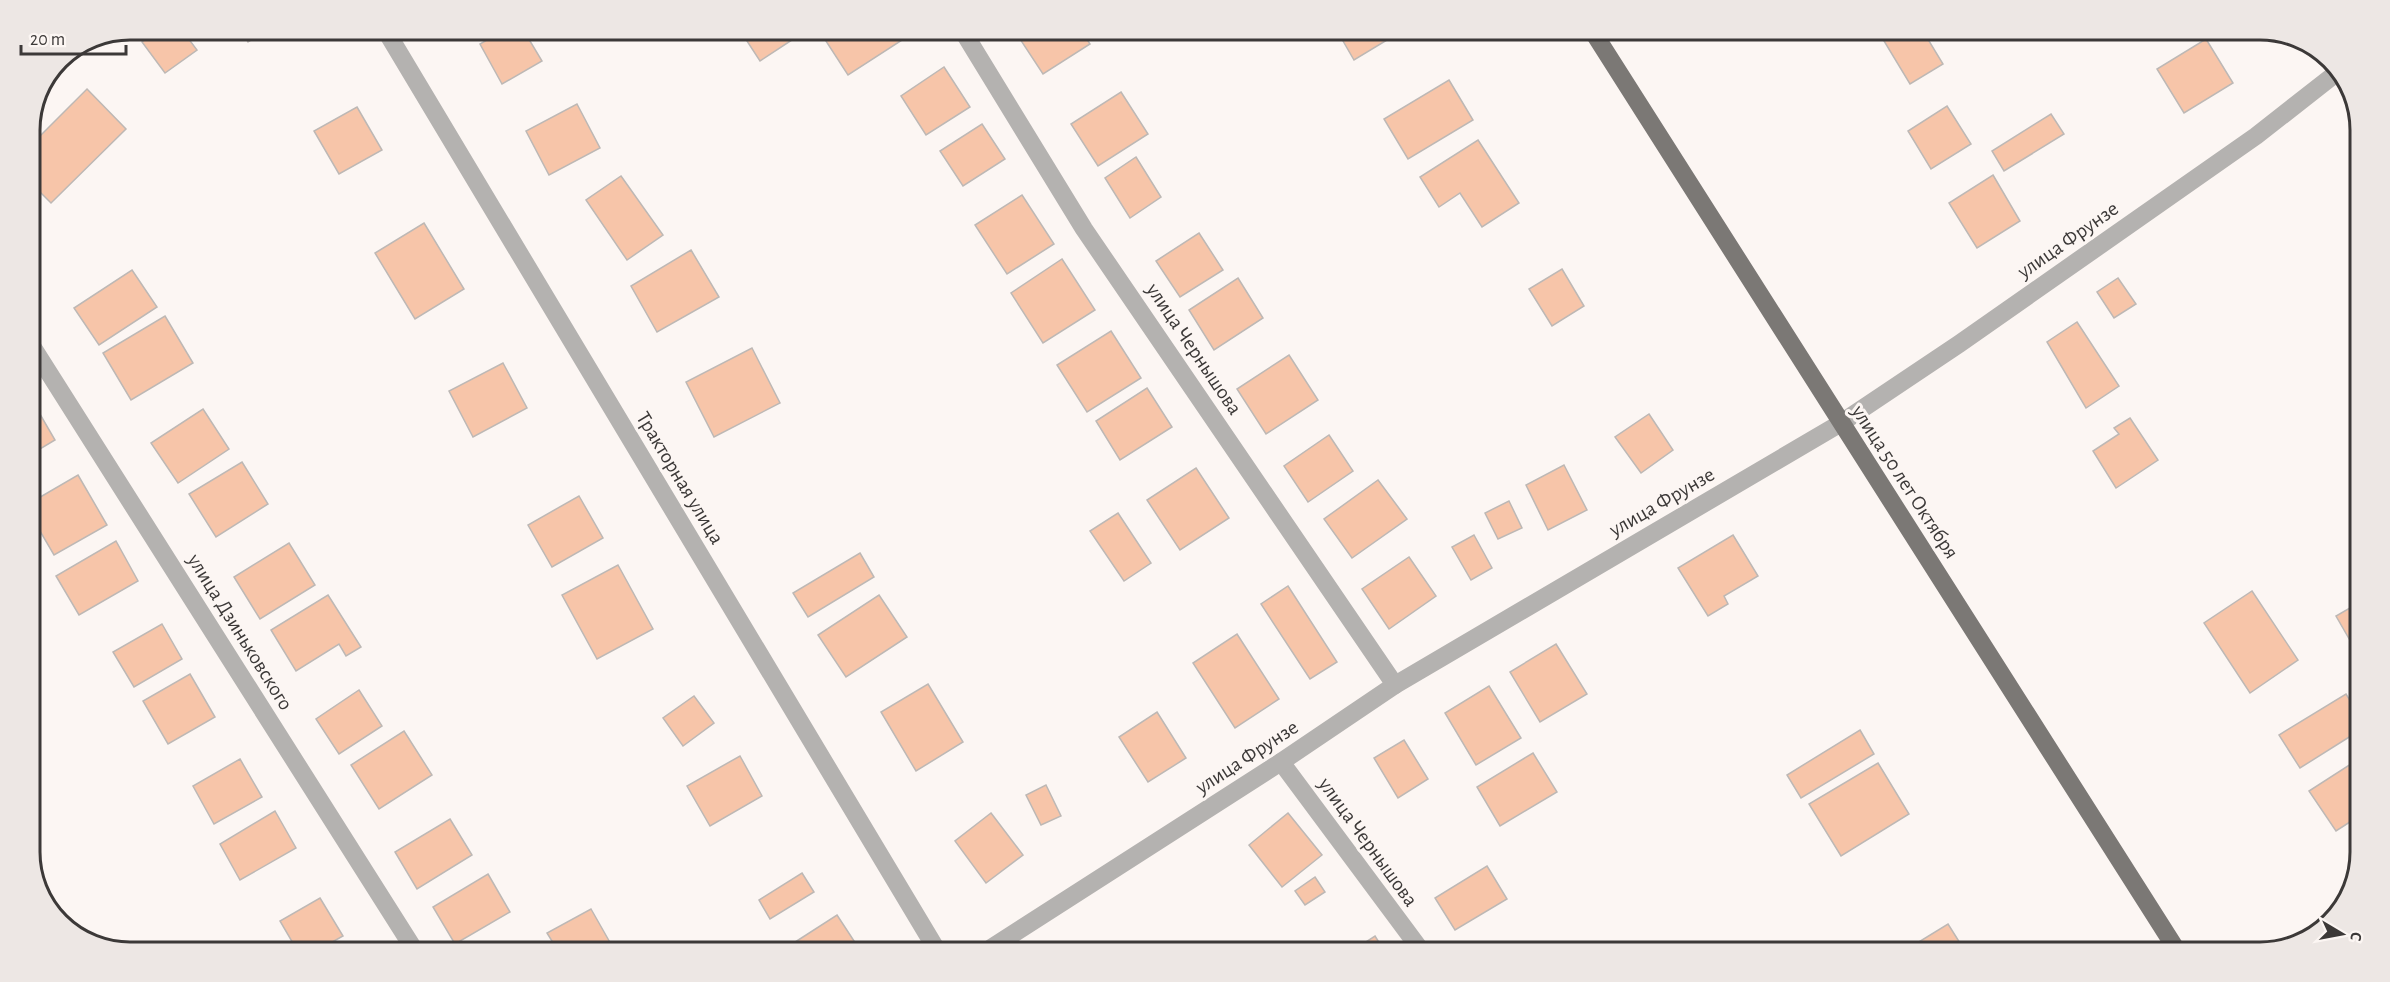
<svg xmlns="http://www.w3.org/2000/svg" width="2390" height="982" viewBox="0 0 2390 982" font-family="'Alegreya Sans',sans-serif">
  <rect width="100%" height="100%" fill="#fcf6f3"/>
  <g fill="#f7c5a9" stroke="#bdb8b5" stroke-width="1.5">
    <polygon points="159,30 182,30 197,50 165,73 142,42"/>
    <polygon points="241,30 267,30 248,42"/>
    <polygon points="502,31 524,31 542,61 502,84 480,44"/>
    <polygon points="747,32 791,32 795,38 760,61 743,35"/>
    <polygon points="826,32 913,33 848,75 822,35"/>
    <polygon points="1016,33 1083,33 1090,44 1043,74"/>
    <polygon points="1339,34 1397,34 1354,60"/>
    <polygon points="1881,36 1926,36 1943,64 1910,84"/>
    <polygon points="2206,39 2233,83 2184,113 2157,69"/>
    <polygon points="944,67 970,107 926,135 901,96"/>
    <polygon points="1449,80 1473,120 1408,159 1384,119"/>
    <polygon points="87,89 126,129 51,203 30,182 30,146"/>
    <polygon points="1121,92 1148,134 1098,166 1071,124"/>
    <polygon points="577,104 600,148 549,175 526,131"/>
    <polygon points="1947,106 1971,144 1931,169 1908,131"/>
    <polygon points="357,107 382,150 339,174 314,131"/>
    <polygon points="2051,114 2064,134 2004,171 1992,151"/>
    <polygon points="982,124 1005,159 963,186 940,151"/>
    <polygon points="1478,140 1519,203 1482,227 1460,193 1439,207 1420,177"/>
    <polygon points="1136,157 1161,197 1130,218 1105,178"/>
    <polygon points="1993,175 2020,221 1977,248 1949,203"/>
    <polygon points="621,176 663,235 627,260 586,200"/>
    <polygon points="1022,195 1054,244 1007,274 975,225"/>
    <polygon points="424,223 464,289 415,319 375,253"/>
    <polygon points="1199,233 1223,270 1180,297 1156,261"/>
    <polygon points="691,250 719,297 657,332 631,286"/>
    <polygon points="1062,259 1095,310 1043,343 1011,293"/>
    <polygon points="1562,269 1584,306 1552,326 1529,289"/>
    <polygon points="132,270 157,307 99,345 74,308"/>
    <polygon points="1238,278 1263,318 1214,350 1189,310"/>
    <polygon points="2118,278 2136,304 2114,318 2097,292"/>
    <polygon points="165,316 193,363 131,400 103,353"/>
    <polygon points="2077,322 2119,386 2086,408 2047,342"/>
    <polygon points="1111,331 1141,378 1087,412 1057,365"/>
    <polygon points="752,348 780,403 714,437 686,382"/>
    <polygon points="1289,355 1318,400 1266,434 1237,389"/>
    <polygon points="503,363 527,408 473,437 449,391"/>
    <polygon points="1147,388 1172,427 1120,460 1096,421"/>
    <polygon points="30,397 55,440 30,455"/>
    <polygon points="203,409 229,449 178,483 151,443"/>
    <polygon points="1649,414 1673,450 1641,473 1615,437"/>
    <polygon points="2130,418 2158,460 2116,488 2093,451 2119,434 2114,428"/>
    <polygon points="1329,435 1353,471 1308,502 1284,466"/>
    <polygon points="242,462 268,504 216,537 189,494"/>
    <polygon points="1564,465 1587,510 1548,530 1526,485"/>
    <polygon points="1196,468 1229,518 1180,550 1147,500"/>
    <polygon points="78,475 107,525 54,555 30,514 30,503"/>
    <polygon points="1378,480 1407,519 1352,558 1324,519"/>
    <polygon points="579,496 603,538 552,567 528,525"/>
    <polygon points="1509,501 1522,528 1498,539 1485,513"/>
    <polygon points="1118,513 1151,563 1124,581 1090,531"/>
    <polygon points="1474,535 1492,568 1471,580 1452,547"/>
    <polygon points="1733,535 1758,576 1724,596 1728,604 1708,616 1678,568"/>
    <polygon points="116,541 138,581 79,615 56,576"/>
    <polygon points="289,543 315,585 260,619 234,577"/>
    <polygon points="860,553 874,577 808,617 793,593"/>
    <polygon points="1409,557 1436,596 1389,629 1362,589"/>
    <polygon points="618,565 653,629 597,659 562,595"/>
    <polygon points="1288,586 1337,662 1310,679 1261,604"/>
    <polygon points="2252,591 2298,660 2250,693 2204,623"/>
    <polygon points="328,595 361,647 346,656 339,644 296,671 271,630"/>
    <polygon points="879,595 907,637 846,677 818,635"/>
    <polygon points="2355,605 2355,649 2336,616"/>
    <polygon points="162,624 182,659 134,687 113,652"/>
    <polygon points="1237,634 1279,699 1235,728 1193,663"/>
    <polygon points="1556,644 1587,694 1540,722 1510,672"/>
    <polygon points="190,674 215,717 168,744 143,701"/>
    <polygon points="928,684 963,742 916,771 881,712"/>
    <polygon points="1489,686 1521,738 1476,765 1445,713"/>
    <polygon points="359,690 382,726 339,754 316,719"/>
    <polygon points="2346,694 2354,707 2354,734 2300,768 2279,735"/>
    <polygon points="694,696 714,723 683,746 663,718"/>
    <polygon points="1157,712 1186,758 1148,782 1119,737"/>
    <polygon points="1860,730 1874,754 1801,798 1787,775"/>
    <polygon points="404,731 432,775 379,809 351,765"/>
    <polygon points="1404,740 1428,779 1398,798 1374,758"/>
    <polygon points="1533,753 1557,792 1500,826 1477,787"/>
    <polygon points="740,756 762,796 710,826 687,786"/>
    <polygon points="240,759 262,797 214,824 193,786"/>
    <polygon points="2354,762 2353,820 2336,831 2309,791"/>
    <polygon points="1878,763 1909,814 1841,856 1809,804"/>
    <polygon points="1046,785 1061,816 1041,825 1026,795"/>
    <polygon points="275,811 296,848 240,880 220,844"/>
    <polygon points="991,813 1023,855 986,883 955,841"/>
    <polygon points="1288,813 1322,855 1282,887 1249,845"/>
    <polygon points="450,819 472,855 417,889 395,852"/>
    <polygon points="1487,866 1507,899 1455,930 1435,898"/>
    <polygon points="802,873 814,892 770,919 759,900"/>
    <polygon points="488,874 510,912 455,944 433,907"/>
    <polygon points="1315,877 1325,892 1305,905 1295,891"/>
    <polygon points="320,898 343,936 327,945 294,945 280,921"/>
    <polygon points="591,909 612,946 555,946 547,933"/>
    <polygon points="837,915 858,947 790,947 789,946"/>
    <polygon points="1948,924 1965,951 1904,951"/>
    <polygon points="1375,936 1383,949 1355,949"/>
  </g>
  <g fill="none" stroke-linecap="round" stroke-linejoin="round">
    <g stroke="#b4b2b0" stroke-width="18">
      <polyline points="386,31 935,947"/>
      <polyline points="964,33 1084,229 1395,685"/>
      <polyline points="30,343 412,946"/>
      <polyline points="1281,762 1420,949"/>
      <polyline points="991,948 1281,762 1395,685 1841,423 1959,344 2256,136 2339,71"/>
    </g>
    <polyline stroke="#7b7875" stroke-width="18" points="1595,35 2178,952"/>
  </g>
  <g text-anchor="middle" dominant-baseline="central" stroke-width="6" stroke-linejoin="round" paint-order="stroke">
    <g font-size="21" fill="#3c3938" stroke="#fcf6f3">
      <text transform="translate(2068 240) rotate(-35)">улица Фрунзе</text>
      <text transform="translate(1194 349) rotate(56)">улица Чернышова</text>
      <text transform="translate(680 478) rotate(59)">Тракторная улица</text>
      <text transform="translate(1905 482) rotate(57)">улица 50 лет Октября</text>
      <text transform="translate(1662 502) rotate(-30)">улица Фрунзе</text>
      <text transform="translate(240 632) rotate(58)">улица Дзиньковского</text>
      <text transform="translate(1247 757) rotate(-33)">улица Фрунзе</text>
      <text transform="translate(1368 842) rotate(54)">улица Чернышова</text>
    </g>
  </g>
  <path d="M0 0H2390V982H0ZM130 40H2260A90 90 0 0 1 2350 130V852A90 90 0 0 1 2260 942H130A90 90 0 0 1 40 852V130A90 90 0 0 1 130 40Z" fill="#ede7e4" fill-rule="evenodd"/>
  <path fill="none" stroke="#3c3938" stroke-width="3" d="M130 40H2260A90 90 0 0 1 2350 130V852A90 90 0 0 1 2260 942H130A90 90 0 0 1 40 852V130A90 90 0 0 1 130 40Z"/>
  <g transform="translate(2342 934) rotate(100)" stroke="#fcf6f3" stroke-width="4.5" paint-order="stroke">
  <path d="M0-4.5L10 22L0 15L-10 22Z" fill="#3c3938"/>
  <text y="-9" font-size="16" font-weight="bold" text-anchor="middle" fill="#3c3938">С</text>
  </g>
  <path d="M21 45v9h105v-9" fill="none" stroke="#3c3938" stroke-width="3"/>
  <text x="30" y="45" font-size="18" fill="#3c3938" stroke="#fcf6f3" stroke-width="4.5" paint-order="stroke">20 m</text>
</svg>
